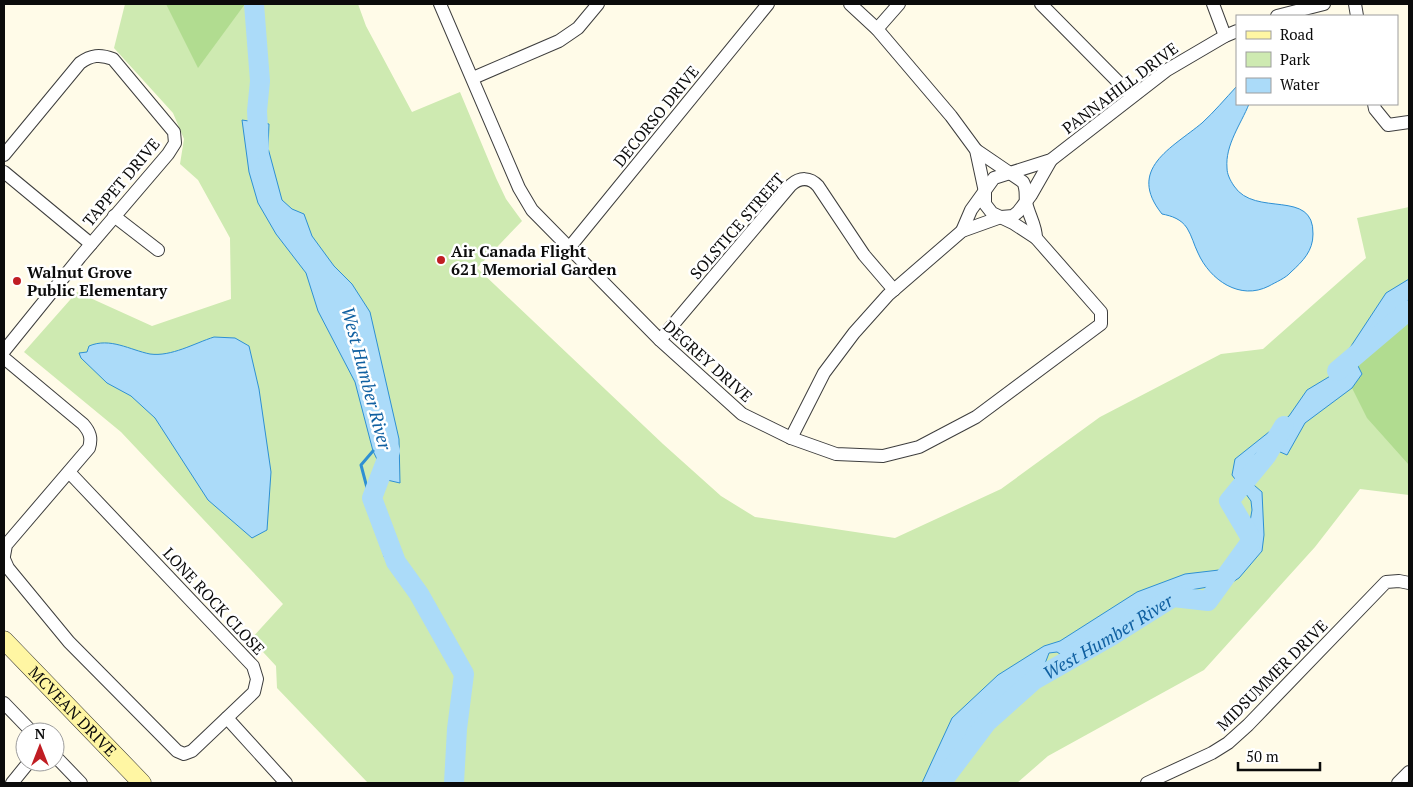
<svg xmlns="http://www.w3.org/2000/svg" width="1413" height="787" viewBox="0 0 1413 787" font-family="'PT Serif',serif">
  <rect width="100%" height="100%" fill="#fffbe8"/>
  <polygon fill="#ceeab1" points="125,4 358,4 366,26 412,112 460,92 496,178 506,199 522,221 477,268 663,444 721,496 755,517 895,538 1001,489 1100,417 1221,354 1263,349 1366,258 1357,218 1409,207 1409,495 1360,489 1315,547 1204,670 1048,756 1017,783 368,783 277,688 276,666 251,639 283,604 121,432 24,352 77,292 152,326 231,299 230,238 198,180 180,164 184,139 173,113 114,48"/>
  <g fill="#b1dc90">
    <polygon points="166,4 245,4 198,68"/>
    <polygon points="1409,315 1409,465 1367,418 1352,388 1362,374 1358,366"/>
  </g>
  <g fill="#abdbf9" stroke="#2e90d3">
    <path d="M1237,86V104H1249C1241,124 1225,145 1227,168C1227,174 1230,180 1234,186C1255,218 1314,188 1313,234C1313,251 1303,261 1291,272C1286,278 1276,282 1269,286C1240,301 1210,280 1198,253C1194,245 1192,236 1187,228C1181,219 1172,216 1162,214C1126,169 1172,148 1202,123C1214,112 1225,99 1237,86Z"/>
    <polygon points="242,120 269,124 268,148 282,200 292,209 304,214 312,236 334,266 352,284 370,312 399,439 400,483 387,480 373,451 355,382 318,311 306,273 276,234 258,203 249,172"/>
    <polygon points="1409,279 1409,299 1358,349 1358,366 1362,374 1352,388 1305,423 1287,455 1271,448 1256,453 1248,467 1247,479 1262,492 1264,535 1262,551 1239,578 1231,583 1179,592 1147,606 1066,658 1057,652 1049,653 1043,669 1007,692 976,726 952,783 922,783 952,718 998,675 1044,646 1060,641 1137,592 1185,574 1219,570 1239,557 1247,539 1252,510 1251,501 1232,475 1235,459 1289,416 1307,390 1332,375 1386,293"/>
    <path d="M214,337L235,338L249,346L259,389L271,472L267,530L252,538L208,500L155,418L131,396L107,383L81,358L79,353L87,352L89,346C110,337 130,350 150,354C171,357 195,343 214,337Z"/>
  </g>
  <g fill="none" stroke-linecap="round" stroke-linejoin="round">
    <polyline stroke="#2e90d3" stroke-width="3" points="373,451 361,465 385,556 419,589 447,629 459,662 461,704 452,747 453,774 458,783"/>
    <g stroke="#abdbf9" stroke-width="20">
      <polyline points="254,4 260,81 257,111 259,149"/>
      <polyline points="1337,371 1409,310"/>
      <polyline points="388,446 390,451 372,498 396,562 419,594 464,674 457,729 454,783"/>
      <path id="s1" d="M941,783L987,722L1034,680L1111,636L1173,597L1208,601L1252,540L1229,501L1266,456L1284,426"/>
    </g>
    <g stroke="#3e3e3e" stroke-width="14">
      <g id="minor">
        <polyline points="440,4 519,188 532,210 660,340 742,414 791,438 836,454 883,456 919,447 976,417 1101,324 1101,312 1036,238 1013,223 992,213 985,204 985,192 976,150 951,116 877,29 850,4"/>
        <polyline points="1041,4 1132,96"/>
        <polyline points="1213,4 1225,36"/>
        <polyline points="1355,4 1357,16"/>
        <polyline points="1277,16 1324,4"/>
        <polyline points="877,29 899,4"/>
        <polyline points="473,78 559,41 578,28 598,4"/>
        <polyline points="1374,104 1375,109 1388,125 1409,122"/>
        <path d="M976,150L1023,182C1027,189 1025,194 1026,202C1028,214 1036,225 1036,238"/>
        <path d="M4,155L80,63C91,55 100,54 113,59L174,132L175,143L168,154L80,257L4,351"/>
        <polyline points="4,172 91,244"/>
        <polyline points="114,216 158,250"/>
        <polyline points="962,231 971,210 994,178 1051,160 1167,70 1225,36 1237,31"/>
        <polyline points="569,248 768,4"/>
        <path d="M660,340L791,185C800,177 810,177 818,186L864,255L894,290"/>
        <path d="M4,358L83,424C90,432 92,438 89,448L6,545L4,556"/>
        <polyline points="791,438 824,373 854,333 888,295 962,231 1001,217 1013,216 1018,212 1031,195 1051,160"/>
        <polyline points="4,559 8,568 69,642 177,751 184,754 192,751 254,692 257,679 253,666 69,472"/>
        <polyline points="4,703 32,732"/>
        <polyline points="227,718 286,783"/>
        <polyline points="55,756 81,783"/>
        <polyline points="12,783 29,762"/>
        <polyline points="1147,783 1212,753 1228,743 1248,725 1386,582 1399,581 1409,583"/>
        <polyline points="1398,783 1409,772"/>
      </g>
    </g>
    <g stroke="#2d2d2d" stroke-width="19">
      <g id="secondary">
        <path id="s2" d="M4,640L142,783"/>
      </g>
    </g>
    <use href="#minor" stroke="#fff" stroke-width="12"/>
    <use href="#secondary" stroke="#fff6a3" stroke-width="18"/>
  </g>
  <g fill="#c01d23" stroke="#fff" stroke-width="2">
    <circle cx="441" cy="260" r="5"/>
    <circle cx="17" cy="281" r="5"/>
  </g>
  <g text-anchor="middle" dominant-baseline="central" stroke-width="5" stroke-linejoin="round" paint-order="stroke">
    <g font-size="16" fill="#0b0b0b" stroke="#fff">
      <text transform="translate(1120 88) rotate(-37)">PANNAHILL DRIVE</text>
      <text transform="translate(656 116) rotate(-51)">DECORSO DRIVE</text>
      <text transform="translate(121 182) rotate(-50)">TAPPET DRIVE</text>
      <text transform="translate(737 226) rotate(-49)">SOLSTICE STREET</text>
      <text transform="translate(708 361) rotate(42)">DEGREY DRIVE</text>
      <text transform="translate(214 601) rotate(47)">LONE ROCK CLOSE</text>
      <text transform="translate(1272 675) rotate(-45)">MIDSUMMER DRIVE</text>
      <text stroke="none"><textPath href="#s2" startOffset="99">MCVEAN DRIVE</textPath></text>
    </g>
    <g font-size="16" font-weight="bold" fill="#0b0b0b" stroke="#fff" text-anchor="start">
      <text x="451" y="251">Air Canada Flight<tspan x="451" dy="18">621 Memorial Garden</tspan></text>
      <text x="27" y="272">Walnut Grove<tspan x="27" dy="18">Public Elementary</tspan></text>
    </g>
    <g font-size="18" font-style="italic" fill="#1060a1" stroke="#fff">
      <text transform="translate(367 378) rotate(75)">West Humber River</text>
      <text stroke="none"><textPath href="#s1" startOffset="225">West Humber River</textPath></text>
    </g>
  </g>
  <rect width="1413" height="787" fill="none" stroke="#0b0b0b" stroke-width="10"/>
  <rect x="1236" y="15" width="162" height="90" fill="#ffffff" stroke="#9d9d9d"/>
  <rect x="1246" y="31" width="25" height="8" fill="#fff6a3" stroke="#9d9d9d"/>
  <text x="1280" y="40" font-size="15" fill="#0b0b0b">Road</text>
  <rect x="1246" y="52" width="25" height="15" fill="#ceeab1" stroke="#9d9d9d"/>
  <text x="1280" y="65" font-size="15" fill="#0b0b0b">Park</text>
  <rect x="1246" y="78" width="25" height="15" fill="#abdbf9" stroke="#9d9d9d"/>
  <text x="1280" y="90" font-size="15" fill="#0b0b0b">Water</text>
  <g transform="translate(40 747)"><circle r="24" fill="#ffffff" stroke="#9d9d9d"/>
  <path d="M0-4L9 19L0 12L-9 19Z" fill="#c01d23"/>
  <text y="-8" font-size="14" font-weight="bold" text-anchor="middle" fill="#0b0b0b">N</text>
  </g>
  <path d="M1238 762v8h82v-8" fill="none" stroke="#0b0b0b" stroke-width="2.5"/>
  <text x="1246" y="762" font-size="15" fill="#0b0b0b" stroke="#ffffff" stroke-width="4" paint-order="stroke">50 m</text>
</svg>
